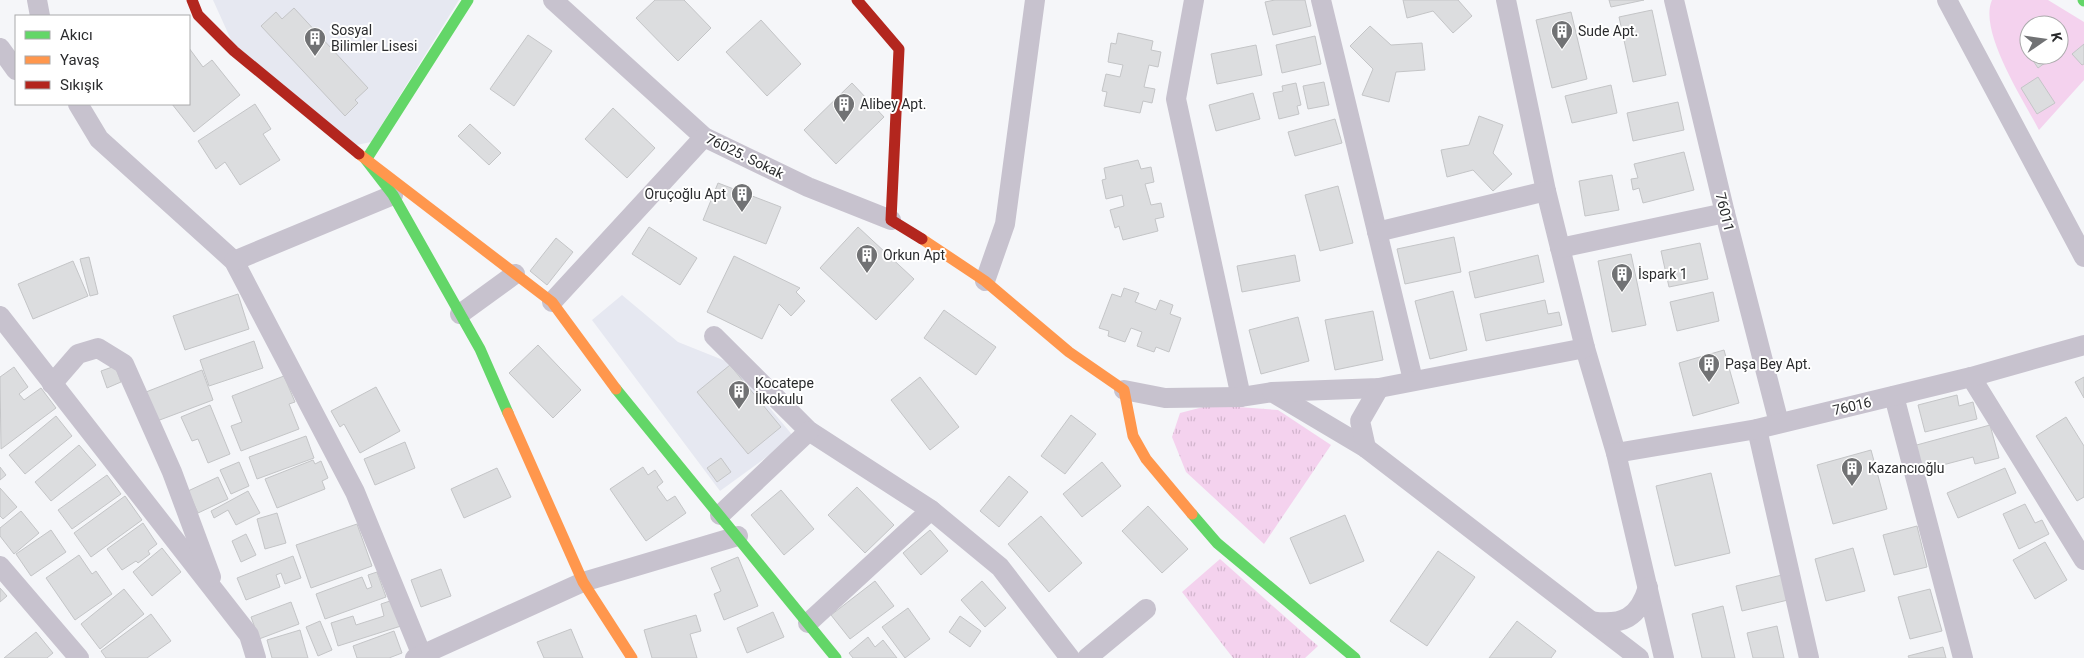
<svg xmlns="http://www.w3.org/2000/svg" width="2084" height="658" viewBox="0 0 2084 658" font-family="Roboto,sans-serif">
  <defs>
    <pattern id="park-tufts" width="24" height="20" patternUnits="userSpaceOnUse" patternTransform="scale(1.25)"><rect width="24" height="20" fill="#f4d2ee"/><path d="M3 7l-1-3M5 7V3M7 7l1-3M15 17l-1-3M17 17v-4M19 17l1-3" fill="none" stroke="#d1b4cc"/></pattern>
  </defs>
  <rect width="100%" height="100%" fill="#f5f6f9"/>
  <g fill="#e6e8f1">
    <polygon points="213,0 459,0 371,142 347,147 232,42"/>
    <polygon points="622,295 678,342 733,364 794,437 720,491 592,320"/>
  </g>
  <path fill="#f4d2ee" fill-rule="evenodd" d="M1992,0H2048L2084,22V80L2039,130C2024,101 1978,31 1992,0ZM2029,25H2059V55H2029Z"/>
  <g fill="url(#park-tufts)">
    <polygon points="1211,405 1278,410 1331,445 1264,544 1186,472 1172,437 1180,413"/>
    <polygon points="1220,559 1318,646 1305,658 1233,658 1182,592"/>
  </g>
  <g fill="#dcdddf" stroke="#c4c5c7">
    <polygon points="655,0 684,0 711,28 678,61 636,18"/>
    <polygon points="1275,0 1305,0 1311,26 1273,35 1265,2"/>
    <polygon points="1403,0 1458,0 1472,16 1453,33 1433,11 1407,18"/>
    <polygon points="1609,0 1644,0 1611,7"/>
    <polygon points="294,8 368,88 355,100 358,103 345,116 261,26 276,12 282,19"/>
    <polygon points="1652,10 1666,75 1633,82 1619,17"/>
    <polygon points="1571,12 1587,79 1552,88 1536,20"/>
    <polygon points="761,20 801,64 767,96 726,52"/>
    <polygon points="1370,26 1391,45 1422,43 1425,70 1396,72 1389,102 1362,95 1373,69 1350,46"/>
    <polygon points="1118,33 1153,41 1151,50 1161,52 1158,67 1149,65 1144,87 1155,89 1152,103 1143,101 1140,113 1104,106 1107,92 1102,91 1106,74 1120,77 1123,65 1108,62 1111,43 1116,44"/>
    <polygon points="528,35 552,51 514,106 490,89"/>
    <polygon points="1315,36 1321,64 1282,73 1276,45"/>
    <polygon points="2029,38 2029,55 2056,55 2038,68 2021,43"/>
    <polygon points="2084,44 2084,64 2082,65 2072,54"/>
    <polygon points="1256,45 1262,75 1217,84 1211,54"/>
    <polygon points="189,48 203,67 212,60 240,95 194,132 172,104 189,104"/>
    <polygon points="2038,77 2055,103 2037,114 2021,88"/>
    <polygon points="1324,82 1329,105 1308,109 1303,86"/>
    <polygon points="852,83 884,117 836,164 804,130"/>
    <polygon points="1296,83 1301,105 1297,106 1299,114 1279,119 1273,93 1283,91 1282,86"/>
    <polygon points="1611,85 1617,113 1572,123 1565,96"/>
    <polygon points="1253,93 1260,119 1216,131 1209,105"/>
    <polygon points="1678,102 1684,130 1633,141 1627,113"/>
    <polygon points="255,104 271,129 263,134 280,160 240,185 225,162 216,169 198,141"/>
    <polygon points="613,108 655,148 627,178 585,139"/>
    <polygon points="1479,116 1503,125 1493,153 1512,174 1493,191 1473,170 1447,177 1441,150 1469,145"/>
    <polygon points="1335,119 1342,143 1295,156 1288,132"/>
    <polygon points="470,124 501,153 489,165 458,136"/>
    <polygon points="1684,152 1694,190 1643,203 1639,188 1633,190 1631,179 1638,178 1634,164"/>
    <polygon points="1138,160 1141,169 1151,167 1154,182 1145,184 1151,205 1161,203 1164,217 1155,219 1158,231 1123,240 1119,226 1115,228 1110,210 1124,206 1122,195 1106,199 1102,180 1106,179 1104,168"/>
    <polygon points="1612,175 1619,210 1585,216 1579,181"/>
    <polygon points="718,183 781,207 766,244 703,220"/>
    <polygon points="1338,186 1353,243 1320,251 1305,195"/>
    <polygon points="649,227 697,258 680,285 632,254"/>
    <polygon points="858,227 914,279 876,320 820,268"/>
    <polygon points="1454,237 1461,272 1405,284 1397,249"/>
    <polygon points="556,238 573,252 547,285 530,271"/>
    <polygon points="1700,243 1708,279 1669,287 1661,251"/>
    <polygon points="1631,254 1646,325 1612,332 1598,261"/>
    <polygon points="1295,255 1300,281 1242,292 1237,266"/>
    <polygon points="1538,255 1544,282 1475,298 1469,272"/>
    <polygon points="734,256 800,288 796,292 805,301 791,316 779,304 762,339 707,312"/>
    <polygon points="89,257 98,294 90,296 80,259"/>
    <polygon points="73,261 88,296 33,319 18,284"/>
    <polygon points="1124,288 1139,293 1135,302 1156,310 1160,300 1173,305 1170,314 1181,318 1169,352 1156,347 1154,352 1137,346 1142,332 1131,328 1125,342 1108,336 1109,331 1099,328 1112,294 1121,297"/>
    <polygon points="1453,291 1467,350 1430,359 1415,301"/>
    <polygon points="1713,292 1719,321 1677,331 1670,302"/>
    <polygon points="238,294 249,329 185,350 173,316"/>
    <polygon points="1545,300 1548,314 1559,312 1562,325 1486,341 1480,314"/>
    <polygon points="944,310 996,347 976,375 924,338"/>
    <polygon points="1373,311 1383,360 1335,370 1325,320"/>
    <polygon points="1298,317 1309,361 1261,374 1249,330"/>
    <polygon points="254,341 263,368 209,386 200,360"/>
    <polygon points="538,345 581,390 553,418 509,373"/>
    <polygon points="1724,350 1739,403 1693,416 1679,363"/>
    <polygon points="730,365 781,427 748,454 697,392"/>
    <polygon points="115,366 121,382 107,388 101,371"/>
    <polygon points="14,367 28,387 19,394 24,400 41,388 56,408 1,449 0,377"/>
    <polygon points="202,370 213,400 157,421 146,392"/>
    <polygon points="284,376 295,402 289,404 299,429 241,451 231,426 242,422 232,396"/>
    <polygon points="920,377 959,427 930,450 891,400"/>
    <polygon points="2084,377 2084,398 2075,382"/>
    <polygon points="376,387 400,431 360,453 344,424 340,427 331,411"/>
    <polygon points="1957,395 1959,406 1973,402 1977,419 1925,432 1918,405"/>
    <polygon points="210,405 230,454 208,463 198,439 192,441 181,417"/>
    <polygon points="1071,415 1096,434 1065,474 1041,456"/>
    <polygon points="56,416 72,436 25,474 9,455"/>
    <polygon points="2066,417 2084,446 2084,497 2077,501 2036,436"/>
    <polygon points="1990,425 1999,458 1975,464 1973,457 1920,471 1913,446"/>
    <polygon points="306,436 314,458 257,479 249,457"/>
    <polygon points="405,442 415,468 375,485 364,459"/>
    <polygon points="79,445 96,465 51,501 35,482"/>
    <polygon points="1871,450 1887,509 1833,524 1817,465"/>
    <polygon points="721,458 731,472 717,482 707,468"/>
    <polygon points="313,460 315,464 321,461 328,478 322,481 325,489 277,508 265,479"/>
    <polygon points="239,462 249,486 231,494 220,470"/>
    <polygon points="1102,462 1121,486 1082,517 1063,494"/>
    <polygon points="0,467 6,475 0,480"/>
    <polygon points="643,467 648,475 655,470 663,482 657,487 667,501 675,496 686,513 646,541 610,489"/>
    <polygon points="497,468 511,497 464,518 451,489"/>
    <polygon points="2005,468 2016,493 1958,518 1947,493"/>
    <polygon points="1711,473 1730,553 1675,566 1656,486"/>
    <polygon points="107,475 121,494 72,529 58,510"/>
    <polygon points="1009,476 1028,492 999,527 980,511"/>
    <polygon points="218,477 228,499 198,513 188,491"/>
    <polygon points="857,487 894,525 865,553 828,515"/>
    <polygon points="0,488 17,507 3,519 0,516"/>
    <polygon points="781,490 814,529 784,555 751,515"/>
    <polygon points="248,491 260,513 236,525 228,510 214,518 211,511"/>
    <polygon points="125,496 142,520 91,557 74,533"/>
    <polygon points="2025,504 2035,523 2042,520 2049,534 2019,549 2003,514"/>
    <polygon points="1148,506 1188,549 1162,573 1122,531"/>
    <polygon points="21,511 39,533 14,554 0,536 0,528"/>
    <polygon points="277,513 286,543 265,549 257,519"/>
    <polygon points="1345,515 1364,561 1310,584 1290,538"/>
    <polygon points="1041,516 1082,563 1049,592 1008,544"/>
    <polygon points="143,523 157,544 148,551 150,554 138,563 136,561 122,570 107,549"/>
    <polygon points="357,524 372,566 311,588 296,545"/>
    <polygon points="1917,526 1927,567 1894,575 1883,535"/>
    <polygon points="51,530 66,552 31,576 16,554"/>
    <polygon points="930,530 948,551 921,575 903,553"/>
    <polygon points="246,534 256,555 241,562 232,541"/>
    <polygon points="2045,542 2067,580 2035,599 2013,560"/>
    <polygon points="162,548 181,572 152,596 133,572"/>
    <polygon points="1853,548 1865,591 1826,601 1815,559"/>
    <polygon points="1438,551 1475,577 1427,646 1390,621"/>
    <polygon points="79,555 92,574 96,571 112,594 75,620 46,578"/>
    <polygon points="293,556 301,578 285,584 281,573 276,575 280,587 246,600 237,578"/>
    <polygon points="738,557 758,606 724,620 714,594 721,591 711,568"/>
    <polygon points="441,569 451,596 421,607 411,580"/>
    <polygon points="377,572 386,597 325,619 316,594 362,577 367,589 372,587 368,575"/>
    <polygon points="1782,575 1788,600 1742,611 1736,586"/>
    <polygon points="875,581 894,606 850,639 831,615"/>
    <polygon points="982,581 1006,608 985,627 961,600"/>
    <polygon points="0,588 7,596 0,602"/>
    <polygon points="124,589 144,614 100,649 81,624"/>
    <polygon points="1930,589 1942,631 1910,639 1898,597"/>
    <polygon points="393,600 401,626 338,646 331,623 353,616 356,625 384,616 381,604"/>
    <polygon points="291,602 299,624 259,639 251,617"/>
    <polygon points="1723,606 1735,658 1702,658 1692,614"/>
    <polygon points="908,608 930,639 905,658 882,627"/>
    <polygon points="773,612 784,637 747,653 737,628"/>
    <polygon points="151,614 171,641 147,658 106,658 101,651"/>
    <polygon points="696,615 701,631 690,634 697,658 652,658 644,630"/>
    <polygon points="960,616 981,631 970,647 949,632"/>
    <polygon points="320,621 332,650 318,656 306,627"/>
    <polygon points="1517,621 1556,651 1551,658 1489,658"/>
    <polygon points="1777,626 1784,658 1753,658 1747,633"/>
    <polygon points="571,629 583,658 544,658 537,642"/>
    <polygon points="300,630 308,658 272,658 267,640"/>
    <polygon points="394,631 402,653 389,658 357,658 353,646"/>
    <polygon points="36,632 53,653 47,658 4,658"/>
    <polygon points="868,637 875,647 883,640 897,658 853,658 849,653"/>
    <polygon points="1943,647 1946,658 1909,658 1908,656"/>
  </g>
  <g fill="none" stroke-linecap="round" stroke-linejoin="round">
    <g stroke="#c7c2ce" stroke-width="20">
      <polyline points="37,0 40,16"/>
      <polyline points="553,0 704,137 808,187 891,220"/>
      <polyline points="1194,0 1176,99 1241,397"/>
      <polyline points="1321,0 1413,380"/>
      <polyline points="1506,0 1546,191 1585,348 1616,453 1664,658"/>
      <polyline points="1674,0 1725,213 1779,423"/>
      <polyline points="1947,0 2084,257"/>
      <polyline points="0,48 16,70"/>
      <polyline points="78,104 99,139 234,261 355,492 423,658"/>
      <polyline points="1377,232 1546,191"/>
      <polyline points="1560,248 1725,213"/>
      <polyline points="234,261 393,195"/>
      <polyline points="985,281 1005,224 1035,0"/>
      <polyline points="552,302 704,137"/>
      <polyline points="460,314 515,274"/>
      <polyline points="0,316 249,635 256,658"/>
      <polyline points="714,336 809,431 931,510 1000,567 1070,658"/>
      <polyline points="1971,377 2084,560"/>
      <polyline points="52,384 78,354 98,348 124,364 172,472 211,577"/>
      <polyline points="1124,390 1165,398 1241,397 1272,392 1366,448 1639,658"/>
      <polyline points="1272,392 1379,388 1585,348"/>
      <polyline points="1894,396 1963,658"/>
      <polyline points="1757,429 1809,658"/>
      <polyline points="1366,448 1360,421 1379,388"/>
      <polyline points="1616,453 1757,429 1971,377 2084,345"/>
      <polyline points="720,515 809,431"/>
      <polyline points="0,566 79,658"/>
      <path d="M1591,621C1622,626 1639,618 1648,587"/>
      <polyline points="808,623 931,510"/>
      <polyline points="415,658 583,582 738,536"/>
      <polyline points="1087,658 1146,609"/>
    </g>
    <g stroke="#63d668" stroke-width="11">
      <polyline points="468,0 366,160 393,195 480,349 508,413"/>
      <polyline points="2083,0 2084,1"/>
      <polyline points="616,389 836,658"/>
      <polyline points="1192,514 1217,543 1355,658"/>
    </g>
    <g stroke="#ff974d" stroke-width="11">
      <polyline points="359,154 552,302 616,389"/>
      <polyline points="922,239 985,281 1069,352 1124,390 1133,436 1146,459 1192,514"/>
      <polyline points="508,413 583,582 632,658"/>
    </g>
    <g stroke="#b3261e" stroke-width="11">
      <polyline points="192,0 198,15 234,51 359,154"/>
      <polyline points="857,0 899,49 891,220 922,239"/>
    </g>
  </g>
  <defs>
    <g id="building-pin" transform="scale(1.125)"><path d="M0 17L-7.5 6A9.5 9.5 0 1 1 7.5 6Z" fill="#717274" stroke="#fff"/><path d="M-4-6H4V6H1V3H-1V6H-4ZM-2.5-4.3h1.7v1.8h-1.7ZM.8-4.3h1.7v1.8H.8ZM-2.5-1h1.7V.8h-1.7ZM.8-1h1.7V.8H.8Z" fill="#fff"/></g>
  </defs>
  <g fill-rule="evenodd">
    <use href="#building-pin" x="1562" y="31"/>
    <use href="#building-pin" x="315" y="38"/>
    <use href="#building-pin" x="844" y="104"/>
    <use href="#building-pin" x="742" y="194"/>
    <use href="#building-pin" x="867" y="255"/>
    <use href="#building-pin" x="1622" y="274"/>
    <use href="#building-pin" x="1709" y="364"/>
    <use href="#building-pin" x="739" y="391"/>
    <use href="#building-pin" x="1852" y="468"/>
  </g>
  <g text-anchor="middle" dominant-baseline="central" stroke-width="4" stroke-linejoin="round" paint-order="stroke">
    <g font-size="14" fill="#2a2b2d" stroke="#fff" text-anchor="start">
      <text x="331" y="30">Sosyal<tspan x="331" dy="16">Bilimler Lisesi</tspan></text>
      <text x="1578" y="31">Sude Apt.</text>
      <text x="860" y="104">Alibey Apt.</text>
      <text x="726" y="194" text-anchor="end">Oruçoğlu Apt</text>
      <text x="883" y="255">Orkun Apt</text>
      <text x="1638" y="274">İspark 1</text>
      <text x="1725" y="364">Paşa Bey Apt.</text>
      <text x="755" y="383">Kocatepe<tspan x="755" dy="16">İlkokulu</tspan></text>
      <text x="1868" y="468">Kazancıoğlu</text>
    </g>
    <g font-size="14" fill="#2a2b2d" stroke="#fff">
      <text transform="translate(745 156) rotate(26)">76025. Sokak</text>
      <text transform="translate(1725 212) rotate(76)">76011</text>
      <text transform="translate(1852 406) rotate(-13)">76016</text>
    </g>
  </g>
  <rect x="15" y="15" width="175" height="90" fill="#ffffff" stroke="#aaaaab"/>
  <rect x="25" y="31" width="25" height="8" fill="#63d668" stroke="#aaaaab"/>
  <text x="60" y="40" font-size="15" fill="#2a2b2d">Akıcı</text>
  <rect x="25" y="56" width="25" height="8" fill="#ff974d" stroke="#aaaaab"/>
  <text x="60" y="65" font-size="15" fill="#2a2b2d">Yavaş</text>
  <rect x="25" y="81" width="25" height="8" fill="#b3261e" stroke="#aaaaab"/>
  <text x="60" y="90" font-size="15" fill="#2a2b2d">Sıkışık</text>
  <g transform="translate(2044 40) rotate(77)"><circle r="24" fill="#ffffff" stroke="#aaaaab"/>
  <path d="M0-4L9 19L0 12L-9 19Z" fill="#717274"/>
  <text y="-8" font-size="14" font-weight="bold" text-anchor="middle" fill="#2a2b2d">K</text>
  </g>
</svg>
